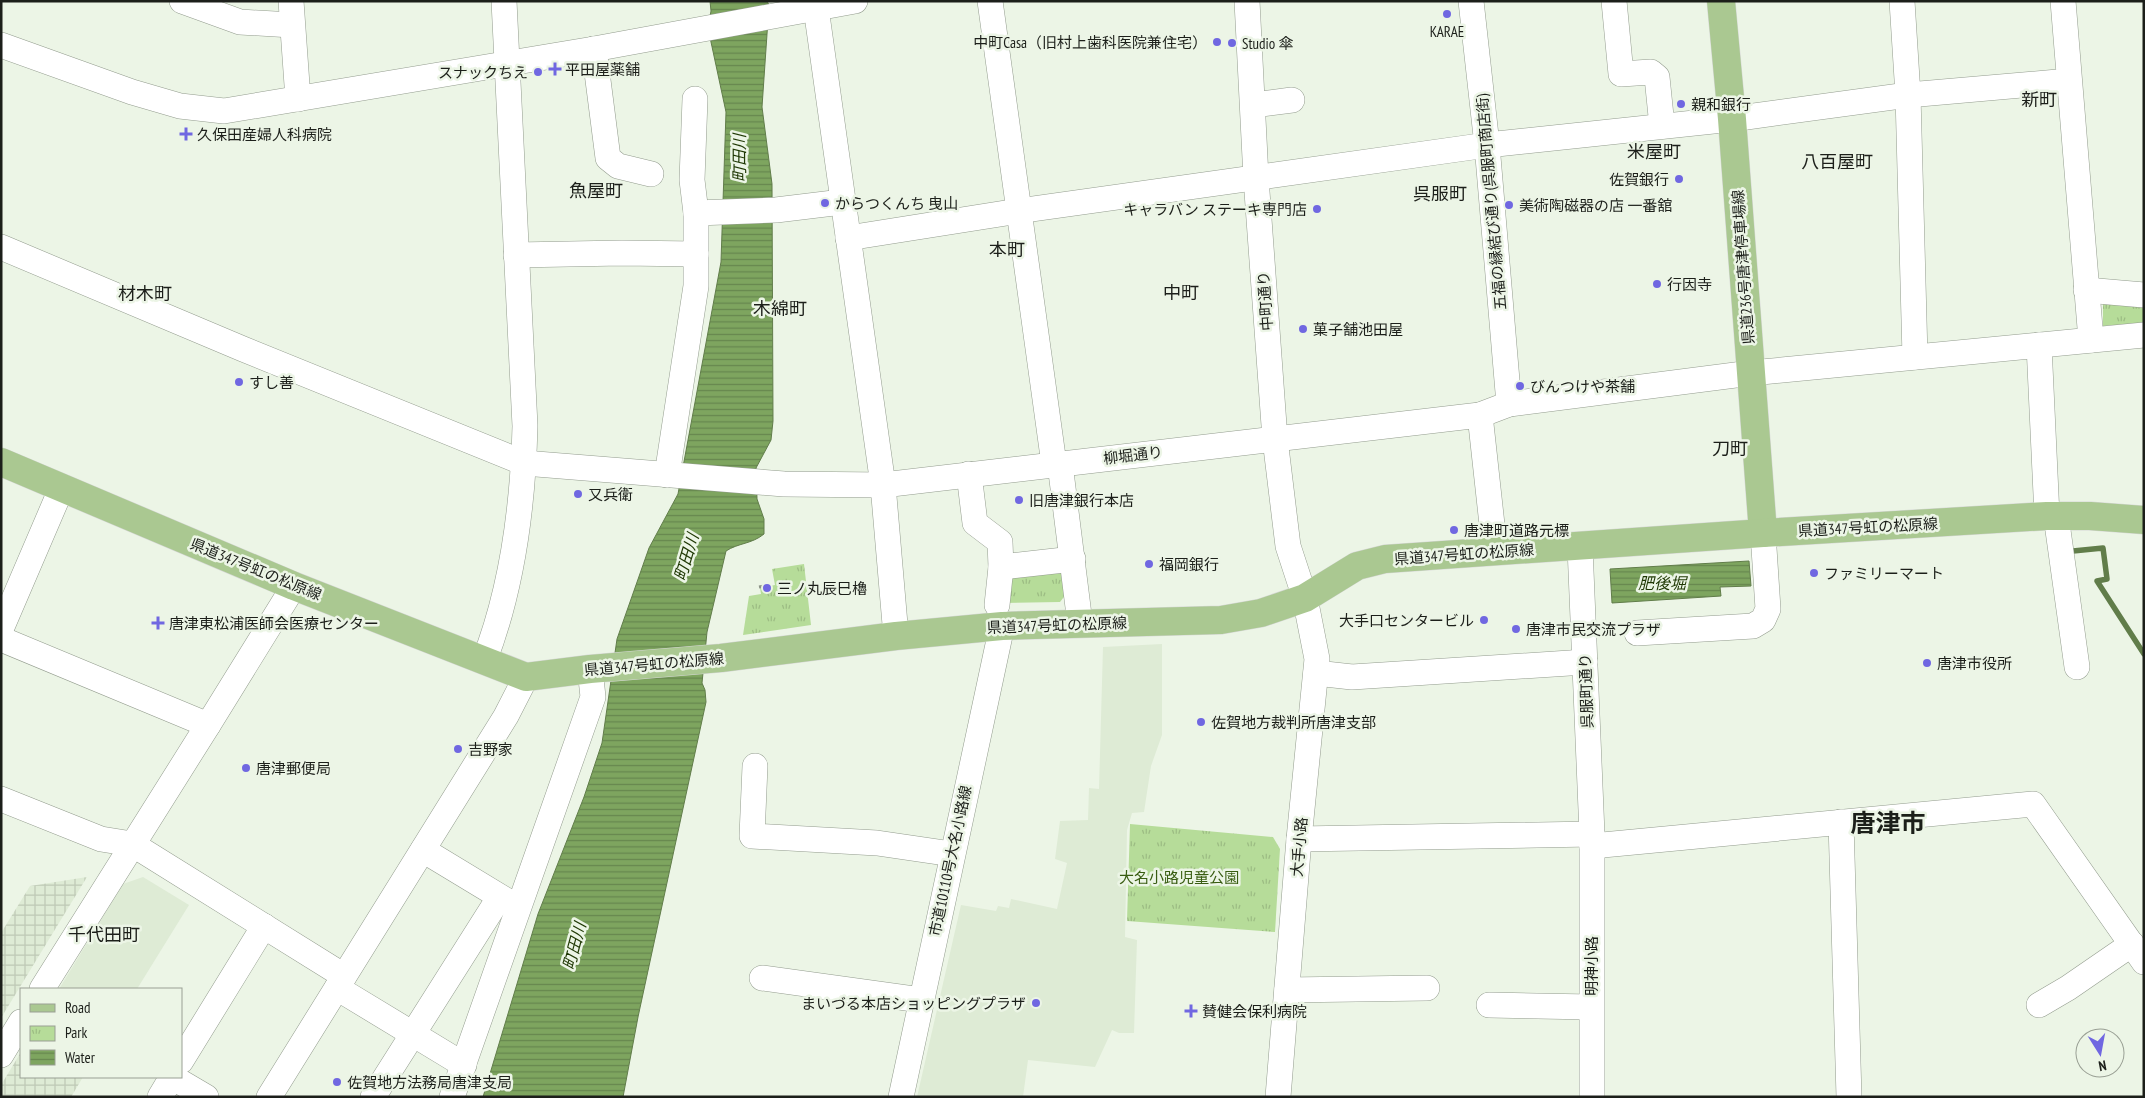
<svg xmlns="http://www.w3.org/2000/svg" width="2145" height="1098" viewBox="0 0 2145 1098" font-family="'PT Sans Narrow','Noto Sans JP',sans-serif">
  <defs>
    <pattern id="industrial-grid" width="8" height="8" patternUnits="userSpaceOnUse" patternTransform="scale(1.25)"><rect width="8" height="8" fill="#deebd5"/><path d="M0 4h8M4 0v8" fill="none" stroke="#bec9b6"/></pattern>
    <pattern id="park-tufts" width="24" height="20" patternUnits="userSpaceOnUse" patternTransform="scale(1.25)"><rect width="24" height="20" fill="#b6dc99"/><path d="M3 7l-1-3M5 7V3M7 7l1-3M15 17l-1-3M17 17v-4M19 17l1-3" fill="none" stroke="#9cbc83"/></pattern>
    <pattern id="water-rules" width="6" height="5" patternUnits="userSpaceOnUse" patternTransform="scale(1.25)"><rect width="6" height="5" fill="#7ea55f"/><path d="M0 2.5h6" fill="none" stroke="#66864e"/></pattern>
  </defs>
  <rect width="100%" height="100%" fill="#ecf5e6"/>
  <g fill="#deebd5">
    <polygon points="1162,644 1162,735 1151,766 1144,812 1132,813 1127,830 1125,937 1137,940 1134,1033 1119,1033 1112,1030 1095,1067 1028,1060 1023,1097 917,1097 961,905 996,911 998,906 1009,908 1011,899 1057,909 1067,863 1055,859 1060,821 1088,820 1089,788 1099,789 1103,647"/>
    <polygon points="143,877 189,905 137,989 59,989 123,884"/>
  </g>
  <g fill="url(#industrial-grid)">
    <polygon points="87,877 1,1018 1,933 30,886"/>
    <polygon points="21,1052 21,1077 83,1077 71,1097 1,1097 1,1085"/>
  </g>
  <g fill="url(#park-tufts)">
    <polygon points="2103,297 2144,302 2144,323 2103,326"/>
    <polygon points="804,564 811,625 743,635 749,596 761,594 760,588 775,585 772,569"/>
    <polygon points="1063,565 1067,593 1060,602 1002,603 1005,572"/>
    <polygon points="1130,824 1273,837 1280,849 1275,932 1127,921"/>
  </g>
  <g fill="url(#water-rules)" stroke="#617d4a">
    <path d="M710,1H767L769,5L762,107L772,184L773,421L771,440L756,468L757,499L764,519V534C752,544 738,543 726,551L707,632L702,683L705,690L706,702L638,1017L623,1097H483L538,914L584,797L602,743L617,639L649,548L678,494L721,262L726,112L708,28L711,11Z"/>
    <polygon points="1749,561 1751,586 1720,587 1721,596 1612,603 1610,569"/>
  </g>
  <g fill="none" stroke-linecap="round" stroke-linejoin="round">
    <polyline stroke="#617d4a" stroke-width="5.5" points="2073,551 2103,548 2107,579 2097,581 2144,654"/>
    <g stroke="#939c8e" stroke-width="26">
      <g id="minor">
        <polyline points="182,1 240,22 292,25"/>
        <polyline points="291,1 298,99"/>
        <polyline points="990,1 1054,464"/>
        <polyline points="1247,1 1256,178 1275,439 1288,546 1305,598 1317,659 1299,839 1278,1097"/>
        <polyline points="1471,1 1487,145 1509,404"/>
        <polyline points="1614,1 1621,74 1651,72 1657,77 1662,126"/>
        <polyline points="1902,1 1908,95 1915,357"/>
        <polyline points="2063,1 2091,340"/>
        <polyline points="816,8 883,485 896,636"/>
        <polyline points="1,45 132,92 180,106 224,111 594,49 855,1"/>
        <polyline points="594,49 608,158 618,166 651,174"/>
        <polyline points="1253,105 1292,100"/>
        <polyline points="696,213 776,210 842,202"/>
        <polyline points="848,238 1018,211 1487,145 1732,119 1908,95 2069,81"/>
        <polyline points="1,247 243,349 524,463 784,484 883,485 1480,415 1509,404 1751,373 2144,335"/>
        <polyline points="516,255 622,253 696,254"/>
        <polyline points="2086,290 2144,295"/>
        <polyline points="2039,345 2047,516"/>
        <polyline points="1480,415 1495,552"/>
        <polyline points="1060,464 1080,623"/>
        <polyline points="969,474 975,523 1000,542 1001,567 997,605"/>
        <polyline points="667,475 696,286 696,213 692,180 695,99"/>
        <polyline points="2056,516 2077,667"/>
        <polyline points="1580,547 1592,834 1592,1097"/>
        <polyline points="1001,567 1073,559"/>
        <polyline points="1,629 62,487"/>
        <polyline points="1637,633 1753,626 1763,620 1768,609 1763,533"/>
        <polyline points="1,639 208,725"/>
        <path d="M484,661C513,587 523,505 525,426L504,1"/>
        <polyline points="1316,673 1352,677 1585,662"/>
        <polyline points="755,766 752,836 877,843 952,854"/>
        <polyline points="1,799 101,839 132,844 344,976"/>
        <polyline points="1841,822 1849,1097"/>
        <polyline points="1299,839 1592,834"/>
        <polyline points="1592,846 2033,804 2144,962"/>
        <polyline points="423,850 514,905"/>
        <polyline points="762,978 921,1000"/>
        <polyline points="337,988 464,1065"/>
        <polyline points="42,989 208,725 294,586"/>
        <polyline points="1287,990 1427,988"/>
        <polyline points="1489,1005 1591,1007"/>
        <polyline points="2039,1005 2068,988 2132,944"/>
        <polyline points="1,1055 21,1022"/>
        <polyline points="181,1061 264,926"/>
        <polyline points="160,1097 172,1077 206,1097"/>
        <polyline points="269,1097 506,716 526,677"/>
        <polyline points="373,1097 499,898"/>
        <polyline points="452,1097 593,697 590,669"/>
        <polyline points="901,1097 1002,626"/>
      </g>
    </g>
    <g stroke="#d6d7d6" stroke-width="29">
      <g id="major">
        <polyline points="1721,1 1732,119 1763,533"/>
        <polyline points="1,462 294,586 526,677 590,669 721,658 896,636 1002,626 1221,620 1261,613 1305,598 1357,566 1385,559 1763,533 2047,516 2090,516 2144,520"/>
      </g>
    </g>
    <polyline stroke="#8d9389" stroke-width="3" stroke-dasharray="4 2.5" stroke-linecap="butt" points="759,587 770,585"/>
    <use href="#minor" stroke="#fff" stroke-width="25"/>
    <use href="#major" stroke="#aac891" stroke-width="28"/>
  </g>
  <g fill="#7067e1" stroke="#ecf5e6" stroke-width="2">
    <circle cx="1447" cy="14" r="5"/>
    <circle cx="1217" cy="42" r="5"/>
    <circle cx="1232" cy="43" r="5"/>
    <path d="M552.5 61.5h5v5h5v5h-5v5h-5v-5h-5v-5h5z"/>
    <circle cx="538" cy="72" r="5"/>
    <circle cx="1681" cy="104" r="5"/>
    <path d="M183.5 126.5h5v5h5v5h-5v5h-5v-5h-5v-5h5z"/>
    <circle cx="1679" cy="179" r="5"/>
    <circle cx="825" cy="203" r="5"/>
    <circle cx="1509" cy="205" r="5"/>
    <circle cx="1317" cy="209" r="5"/>
    <circle cx="1657" cy="284" r="5"/>
    <circle cx="1303" cy="329" r="5"/>
    <circle cx="239" cy="382" r="5"/>
    <circle cx="1520" cy="386" r="5"/>
    <circle cx="578" cy="494" r="5"/>
    <circle cx="1019" cy="500" r="5"/>
    <circle cx="1454" cy="530" r="5"/>
    <circle cx="1149" cy="564" r="5"/>
    <circle cx="1814" cy="573" r="5"/>
    <circle cx="767" cy="588" r="5"/>
    <circle cx="1484" cy="620" r="5"/>
    <path d="M155.5 615.5h5v5h5v5h-5v5h-5v-5h-5v-5h5z"/>
    <circle cx="1516" cy="629" r="5"/>
    <circle cx="1927" cy="663" r="5"/>
    <circle cx="1201" cy="722" r="5"/>
    <circle cx="458" cy="749" r="5"/>
    <circle cx="246" cy="768" r="5"/>
    <circle cx="1036" cy="1003" r="5"/>
    <path d="M1188.5 1003.5h5v5h5v5h-5v5h-5v-5h-5v-5h5z"/>
    <circle cx="337" cy="1082" r="5"/>
  </g>
  <g text-anchor="middle" dominant-baseline="central" stroke-width="5" stroke-linejoin="round" paint-order="stroke">
    <g font-size="15" fill="#1c1f1a" stroke="#ecf5e6" text-anchor="start">
      <text x="1447" y="31" text-anchor="middle">KARAE</text>
      <text x="1207" y="42" text-anchor="end">中町Casa（旧村上歯科医院兼住宅）</text>
      <text x="1242" y="43">Studio 傘</text>
      <text x="565" y="69">平田屋薬舗</text>
      <text x="528" y="72" text-anchor="end">スナックちえ</text>
      <text x="1691" y="104">親和銀行</text>
      <text x="197" y="134">久保田産婦人科病院</text>
      <text x="1669" y="179" text-anchor="end">佐賀銀行</text>
      <text x="835" y="203">からつくんち 曳山</text>
      <text x="1519" y="205">美術陶磁器の店 一番舘</text>
      <text x="1307" y="209" text-anchor="end">キャラバン ステーキ専門店</text>
      <text x="1667" y="284">行因寺</text>
      <text x="1313" y="329">菓子舗池田屋</text>
      <text x="249" y="382">すし善</text>
      <text x="1530" y="386">びんつけや茶舗</text>
      <text x="588" y="494">又兵衛</text>
      <text x="1029" y="500">旧唐津銀行本店</text>
      <text x="1464" y="530">唐津町道路元標</text>
      <text x="1159" y="564">福岡銀行</text>
      <text x="1824" y="573">ファミリーマート</text>
      <text x="777" y="588">三ノ丸辰巳櫓</text>
      <text x="1474" y="620" text-anchor="end">大手口センタービル</text>
      <text x="169" y="623">唐津東松浦医師会医療センター</text>
      <text x="1526" y="629">唐津市民交流プラザ</text>
      <text x="1937" y="663">唐津市役所</text>
      <text x="1211" y="722">佐賀地方裁判所唐津支部</text>
      <text x="468" y="749">吉野家</text>
      <text x="256" y="768">唐津郵便局</text>
      <text x="1026" y="1003" text-anchor="end">まいづる本店ショッピングプラザ</text>
      <text x="1202" y="1011">賛健会保利病院</text>
      <text x="347" y="1082">佐賀地方法務局唐津支局</text>
    </g>
    <g font-size="15" fill="#1c1f1a" stroke="#ecf5e6">
      <text transform="translate(1491 202) rotate(-95)">五福の縁結び通り(呉服町商店街)</text>
      <text transform="translate(1743 267) rotate(-94)">県道236号唐津停車場線</text>
      <text transform="translate(1265 301) rotate(-94)">中町通り</text>
      <text transform="translate(1133 455) rotate(-7)">柳堀通り</text>
      <text transform="translate(1868 527) rotate(-3)">県道347号虹の松原線</text>
      <text transform="translate(1464 554) rotate(-4)">県道347号虹の松原線</text>
      <text transform="translate(256 569) rotate(22)">県道347号虹の松原線</text>
      <text transform="translate(1057 625) rotate(-2)">県道347号虹の松原線</text>
      <text transform="translate(654 664) rotate(-5)">県道347号虹の松原線</text>
      <text transform="translate(1586 691) rotate(-92)">呉服町通り</text>
      <text transform="translate(1299 847) rotate(-85)">大手小路</text>
      <text transform="translate(950 861) rotate(-78)">市道10110号大名小路線</text>
      <text transform="translate(1591 966) rotate(-90)">明神小路</text>
    </g>
    <g font-size="15" fill="#395d12" stroke="#ecf5e6">
      <text x="1179" y="877">大名小路児童公園</text>
    </g>
    <g font-size="16" font-style="italic" fill="#1e3703" stroke="#ecf5e6">
      <text transform="translate(739 158) rotate(-90)">町田川</text>
      <text transform="translate(686 557) rotate(-73)">町田川</text>
      <text x="1662" y="583">肥後堀</text>
      <text transform="translate(574 946) rotate(-75)">町田川</text>
    </g>
    <g font-size="18" fill="#1c1f1a" stroke="#ecf5e6">
      <text x="2039" y="99">新町</text>
      <text x="1654" y="151">米屋町</text>
      <text x="1837" y="161">八百屋町</text>
      <text x="596" y="190">魚屋町</text>
      <text x="1440" y="193">呉服町</text>
      <text x="1007" y="249">本町</text>
      <text x="1181" y="292">中町</text>
      <text x="145" y="293">材木町</text>
      <text x="780" y="308">木綿町</text>
      <text x="1730" y="448">刀町</text>
      <text x="104" y="934">千代田町</text>
    </g>
    <g font-size="25" font-weight="bold" fill="#1c1f1a" stroke="#ecf5e6">
      <text x="1888" y="823">唐津市</text>
    </g>
  </g>
  <rect width="2145" height="1098" fill="none" stroke="#1c1f1a" stroke-width="5"/>
  <rect x="20" y="988" width="162" height="90" fill="#ecf5e6" stroke="#999f94"/>
  <rect x="30" y="1004" width="25" height="8" fill="#aac891" stroke="#999f94"/>
  <text x="65" y="1013" font-size="15" fill="#1c1f1a">Road</text>
  <rect x="30" y="1026" width="25" height="15" fill="url(#park-tufts)" stroke="#999f94"/>
  <text x="65" y="1038" font-size="15" fill="#1c1f1a">Park</text>
  <rect x="30" y="1050" width="25" height="15" fill="url(#water-rules)" stroke="#999f94"/>
  <text x="65" y="1063" font-size="15" fill="#1c1f1a">Water</text>
  <g transform="translate(2100 1053) rotate(169)"><circle r="24" fill="#ecf5e6" stroke="#999f94"/>
  <path d="M0-4L9 19L0 12L-9 19Z" fill="#7067e1"/>
  <text y="-8" font-size="14" font-weight="bold" text-anchor="middle" fill="#1c1f1a">N</text>
  </g>
</svg>
